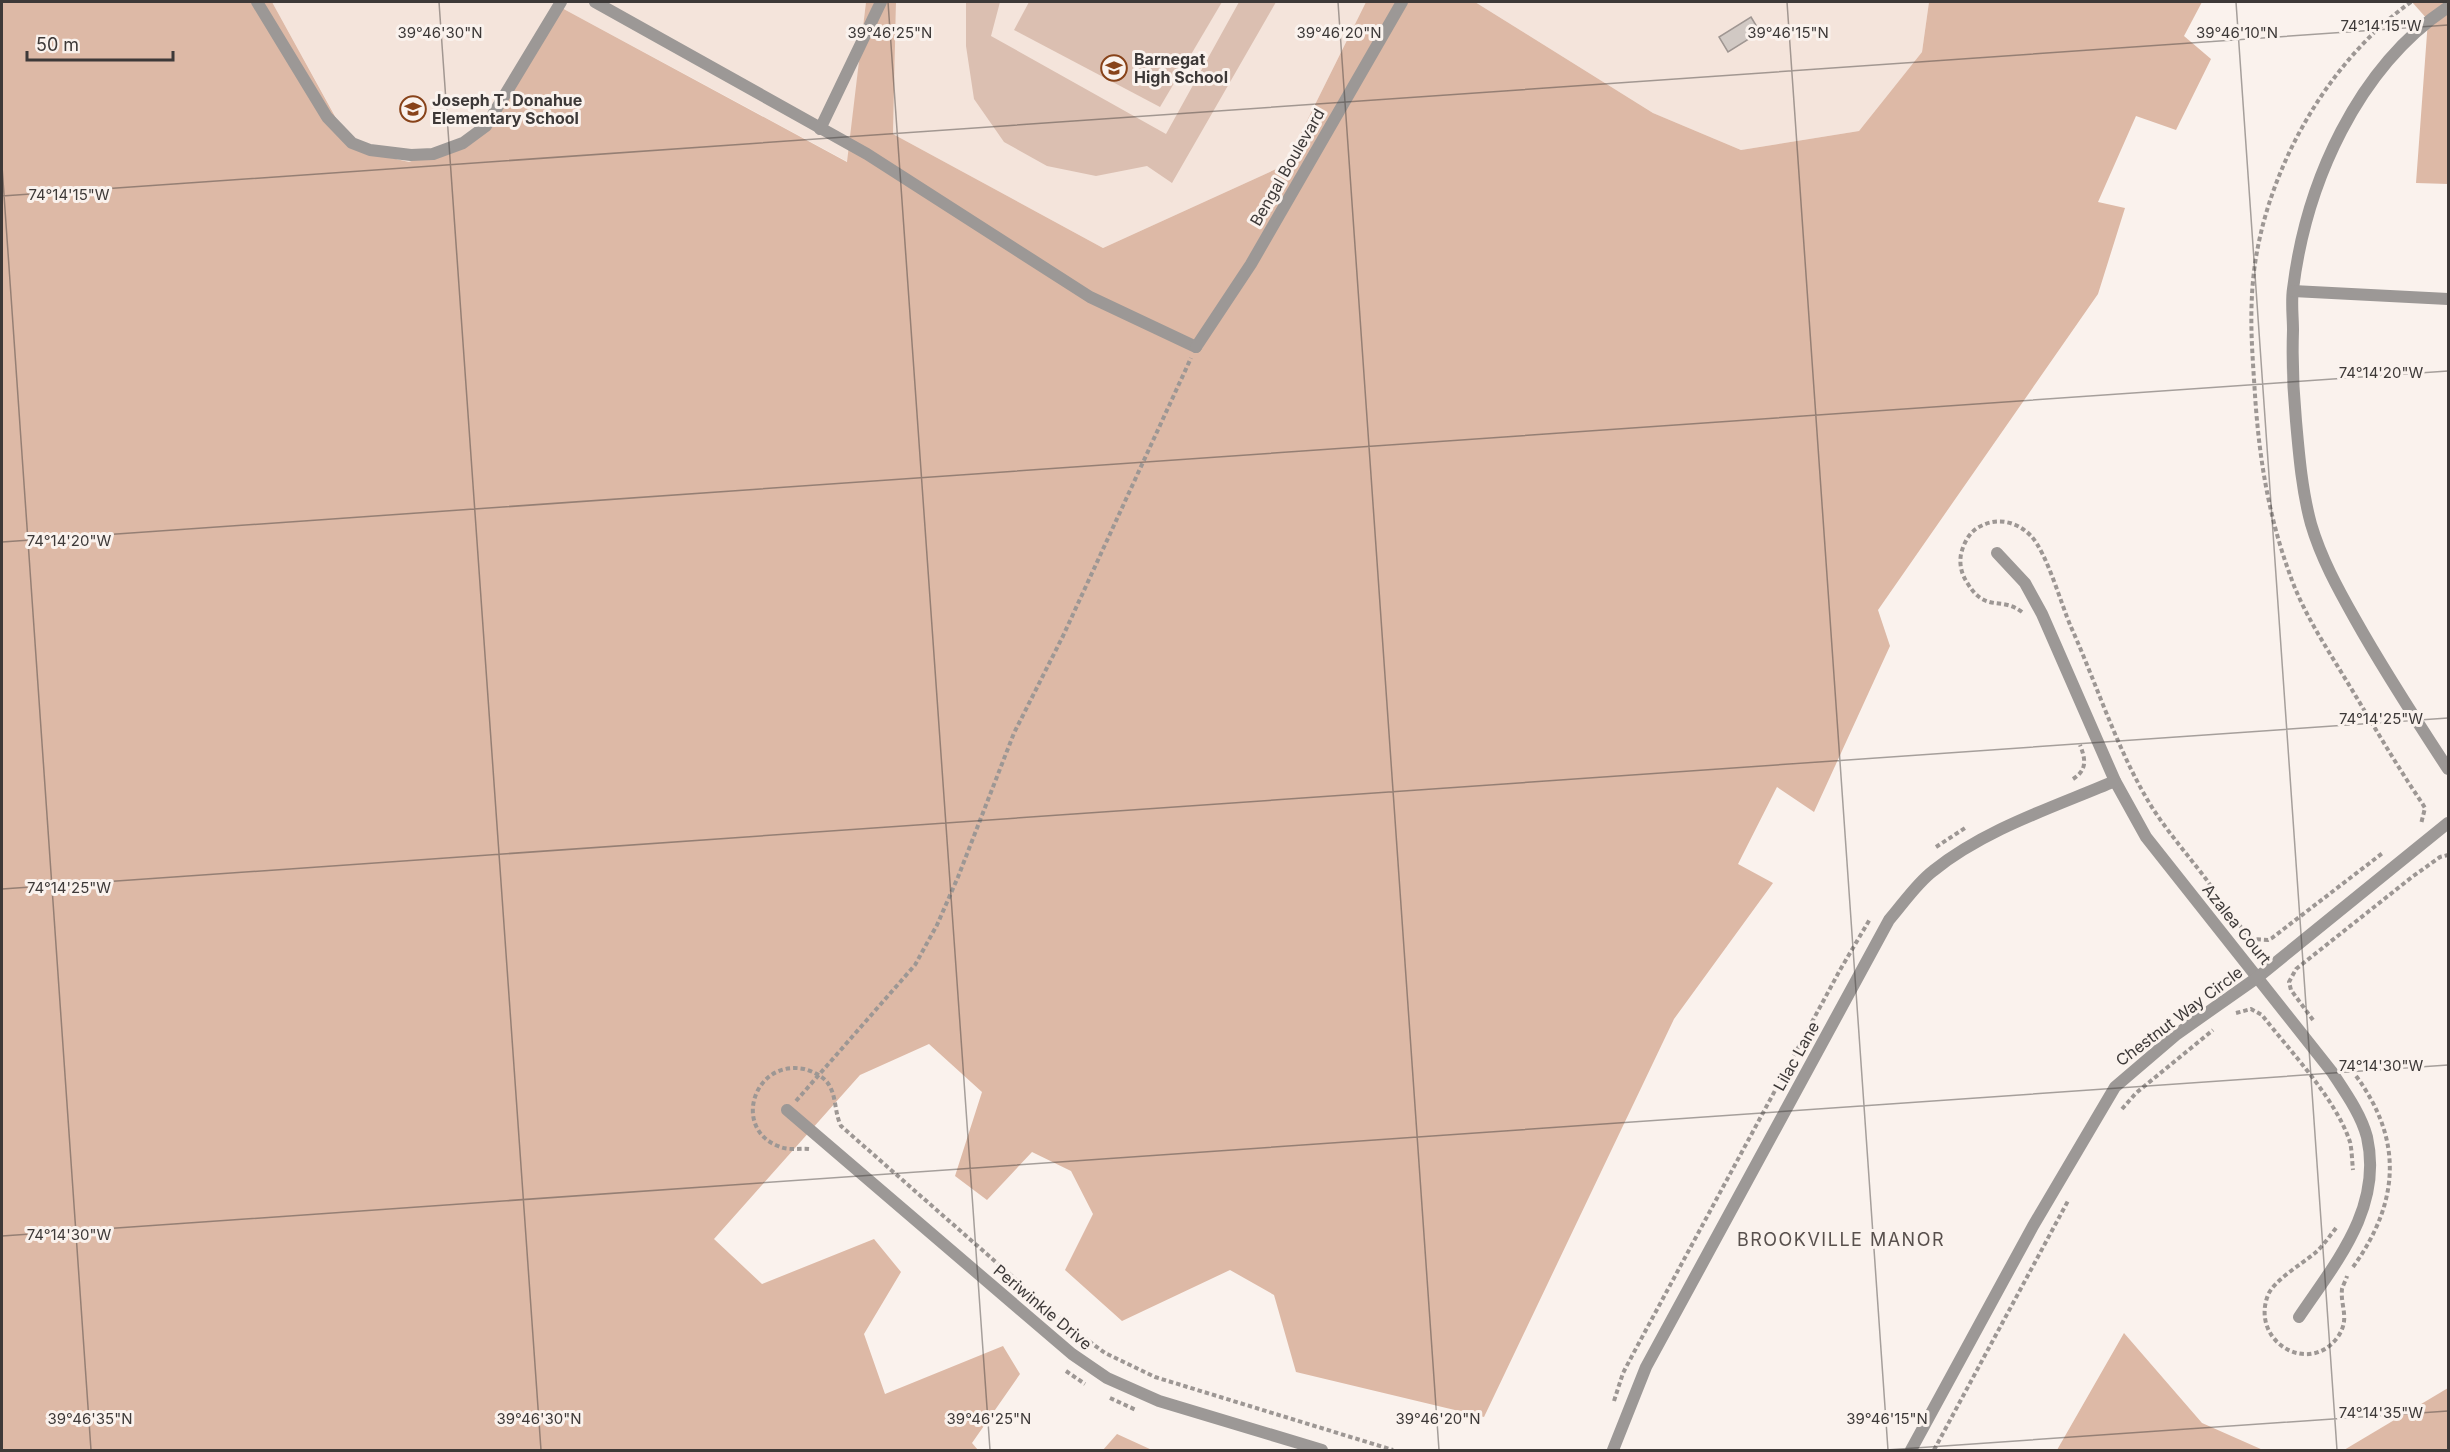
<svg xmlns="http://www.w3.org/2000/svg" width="2450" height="1452" viewBox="0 0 2450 1452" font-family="Inter,sans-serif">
  <rect width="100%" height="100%" fill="#faf2ed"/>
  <g fill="#f4e4db">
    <polygon points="272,2 866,2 848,162 560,7 475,137 409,162 354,150"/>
    <polygon points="896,2 1366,2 1285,165 1103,248 893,134"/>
    <polygon points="1475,2 1929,2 1922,52 1859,131 1741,150 1653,113"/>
  </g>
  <g fill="#dbbfb1">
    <polygon points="966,2 1000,2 991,36 1166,134 1239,2 1276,2 1172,183 1147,166 1096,176 1047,166 1004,142 974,99 966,46"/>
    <polygon points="1029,2 1222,2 1160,107 1014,30"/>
  </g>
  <g fill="#ddb9a6">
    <polygon points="2,2 272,2 353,149 409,162 475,137 560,7 847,162 866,2 896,2 893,134 1103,248 1285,165 1366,2 1475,2 1653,113 1741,150 1859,131 1922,52 1929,2 2202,2 2184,36 2211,59 2176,130 2136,116 2098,202 2125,208 2098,294 1878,610 1890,646 1814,812 1777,787 1738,864 1773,883 1674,1019 1484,1417 1296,1372 1274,1295 1230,1270 1122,1321 1065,1270 1093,1214 1071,1171 1032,1152 987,1200 955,1176 982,1092 929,1044 860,1075 714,1239 762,1284 874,1239 901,1272 864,1334 885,1394 1003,1346 1020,1374 972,1443 978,1450 2,1450"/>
    <polygon points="2412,2 2448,2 2448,184 2416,183 2428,20"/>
    <polygon points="2124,1333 2202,1423 2263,1450 2057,1450"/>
    <polygon points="2448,1388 2448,1450 2344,1450"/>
    <polygon points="1117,1434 1152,1450 1103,1450"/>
  </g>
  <polygon fill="#d1c9c4" stroke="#9f9692" stroke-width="1.5" points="1751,17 1760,32 1728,52 1719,37"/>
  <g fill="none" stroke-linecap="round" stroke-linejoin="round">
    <g stroke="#9d9794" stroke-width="4" stroke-dasharray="4.5 3" stroke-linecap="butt">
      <path d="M2411,2C2322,65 2257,186 2252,295C2250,329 2253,362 2255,395C2259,456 2268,514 2289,572C2302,611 2325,645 2346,680C2371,721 2395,763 2422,803L2425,808L2421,824"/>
      <path d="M2022,612C2001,596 1986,613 1968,584C1962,575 1959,566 1961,554C1964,542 1970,531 1981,526C1998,517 2018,522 2031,536C2047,553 2061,604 2071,627C2098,687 2118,753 2153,809C2168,832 2186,853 2203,875C2219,896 2233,922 2253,939L2268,940L2272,938L2384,852"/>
      <path d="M2073,779C2087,770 2086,760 2080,745"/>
      <polyline points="1936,847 1965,828"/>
      <path d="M2236,1013L2251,1009L2262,1015C2290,1051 2336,1099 2350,1142C2352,1151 2352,1161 2353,1170"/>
      <polyline points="2313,1020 2291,990 2289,982 2296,969 2412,877 2440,857 2448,855"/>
      <polyline points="796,1101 915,965 937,925 958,877 1014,733 1063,636 1191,358"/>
      <polyline points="2122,1109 2136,1093 2213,1030"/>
      <path d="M809,1149C799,1148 788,1151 778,1146C732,1128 754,1059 804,1069C812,1071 822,1076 827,1082C837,1095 834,1112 841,1126L1071,1328L1105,1353L1155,1377L1393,1450"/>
      <path d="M2336,1228C2329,1237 2323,1246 2315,1253C2302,1264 2274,1280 2268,1295C2250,1341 2308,1376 2337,1338C2351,1319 2340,1307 2342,1289C2343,1285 2346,1280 2347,1276"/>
      <path d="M2353,1267C2399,1203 2404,1141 2356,1076"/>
      <polyline points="1066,1371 1085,1384"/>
      <polyline points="1110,1398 1136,1410"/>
      <polyline points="1614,1401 1623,1373 1633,1354 1840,970 1870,919"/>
      <polyline points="1934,1450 2069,1199"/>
    </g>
    <g stroke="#9c9896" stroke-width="12">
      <polyline points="257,2 327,117 352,143 370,150 411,155 433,154 463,143 486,126 561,2"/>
      <polyline points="595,2 867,154 1090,297 1196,347"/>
      <polyline points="820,129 881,2"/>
    </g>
    <g stroke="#9c9896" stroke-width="12">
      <path d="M2448,7C2357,68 2306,183 2293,289C2291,302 2293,317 2293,330C2292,361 2293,390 2296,421C2299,455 2302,491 2311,524C2321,558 2338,589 2355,619C2384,671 2416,720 2448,769"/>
      <polyline points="2293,291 2448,299"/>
      <polyline points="1196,347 1251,264 1402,2"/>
      <path d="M1997,553L2025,583L2042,614L2115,781L2146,837L2332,1072C2345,1092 2361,1114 2367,1137C2383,1208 2336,1262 2299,1317"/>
      <polyline points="787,1110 1072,1354 1107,1378 1159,1401 1322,1450"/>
      <path d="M1613,1450L1646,1367L1889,920C1903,904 1916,884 1933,871C1985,829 2054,807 2115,781"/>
      <polyline points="1911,1450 2033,1226 2115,1087 2177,1034 2258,977 2448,823"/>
    </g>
  </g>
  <path fill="none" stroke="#3d3938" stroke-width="1.5" stroke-opacity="0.45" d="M439,2L541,1450M888,2L990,1450M1338,2L1439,1450M1787,2L1888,1450M2236,2L2337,1450M2,166L91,1450M2,196L2448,25M2,542L2448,371M2,889L2448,718M2,1236L2448,1065M1886,1450L2448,1411"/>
  <defs>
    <g id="school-ring" transform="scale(1.35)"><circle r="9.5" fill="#faf2ed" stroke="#88431a" stroke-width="1.5"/><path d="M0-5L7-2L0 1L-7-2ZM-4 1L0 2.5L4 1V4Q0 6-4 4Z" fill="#88431a"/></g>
  </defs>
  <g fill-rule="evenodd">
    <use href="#school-ring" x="1114" y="68"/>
    <use href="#school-ring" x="413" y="109"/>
  </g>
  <g text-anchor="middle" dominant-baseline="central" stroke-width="6" stroke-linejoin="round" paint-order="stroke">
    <g font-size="16" font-weight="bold" fill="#3d3938" stroke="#faf2ed" text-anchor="start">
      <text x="1134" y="59">Barnegat<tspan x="1134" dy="18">High School</tspan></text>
      <text x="432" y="100">Joseph T. Donahue<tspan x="432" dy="18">Elementary School</tspan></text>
    </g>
    <g font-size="16" fill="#3d3938" stroke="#faf2ed">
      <text transform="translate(1287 167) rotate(-60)">Bengal Boulevard</text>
      <text transform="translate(2237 924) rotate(51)">Azalea Court</text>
      <text transform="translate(2179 1016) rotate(-37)">Chestnut Way Circle</text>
      <text transform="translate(1796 1056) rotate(-61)">Lilac Lane</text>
      <text transform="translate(1043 1307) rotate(40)">Periwinkle Drive</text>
    </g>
    <g font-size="18" letter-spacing="1.5" fill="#58504d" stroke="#faf2ed">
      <text x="1841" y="1239">BROOKVILLE MANOR</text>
    </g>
  </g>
  <g font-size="15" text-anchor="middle" fill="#3d3938" stroke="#faf2ed" stroke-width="6" stroke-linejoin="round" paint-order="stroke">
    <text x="2381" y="31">74°14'15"W</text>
    <text x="440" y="38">39°46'30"N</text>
    <text x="890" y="38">39°46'25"N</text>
    <text x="1339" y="38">39°46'20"N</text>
    <text x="1788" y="38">39°46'15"N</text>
    <text x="2237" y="38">39°46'10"N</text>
    <text x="69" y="200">74°14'15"W</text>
    <text x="2381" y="378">74°14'20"W</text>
    <text x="69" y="546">74°14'20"W</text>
    <text x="2381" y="724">74°14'25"W</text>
    <text x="69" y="893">74°14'25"W</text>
    <text x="2381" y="1071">74°14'30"W</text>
    <text x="69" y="1240">74°14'30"W</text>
    <text x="2381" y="1418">74°14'35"W</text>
    <text x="90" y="1424">39°46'35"N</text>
    <text x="539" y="1424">39°46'30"N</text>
    <text x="989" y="1424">39°46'25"N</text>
    <text x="1438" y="1424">39°46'20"N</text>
    <text x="1887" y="1424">39°46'15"N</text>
  </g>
  <rect width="2450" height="1452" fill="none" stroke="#3d3938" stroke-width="6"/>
  <path d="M27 51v9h146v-9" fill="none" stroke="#3d3938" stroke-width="3"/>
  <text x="36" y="51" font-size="18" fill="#3d3938" stroke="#faf2ed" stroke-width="4.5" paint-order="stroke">50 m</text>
</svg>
